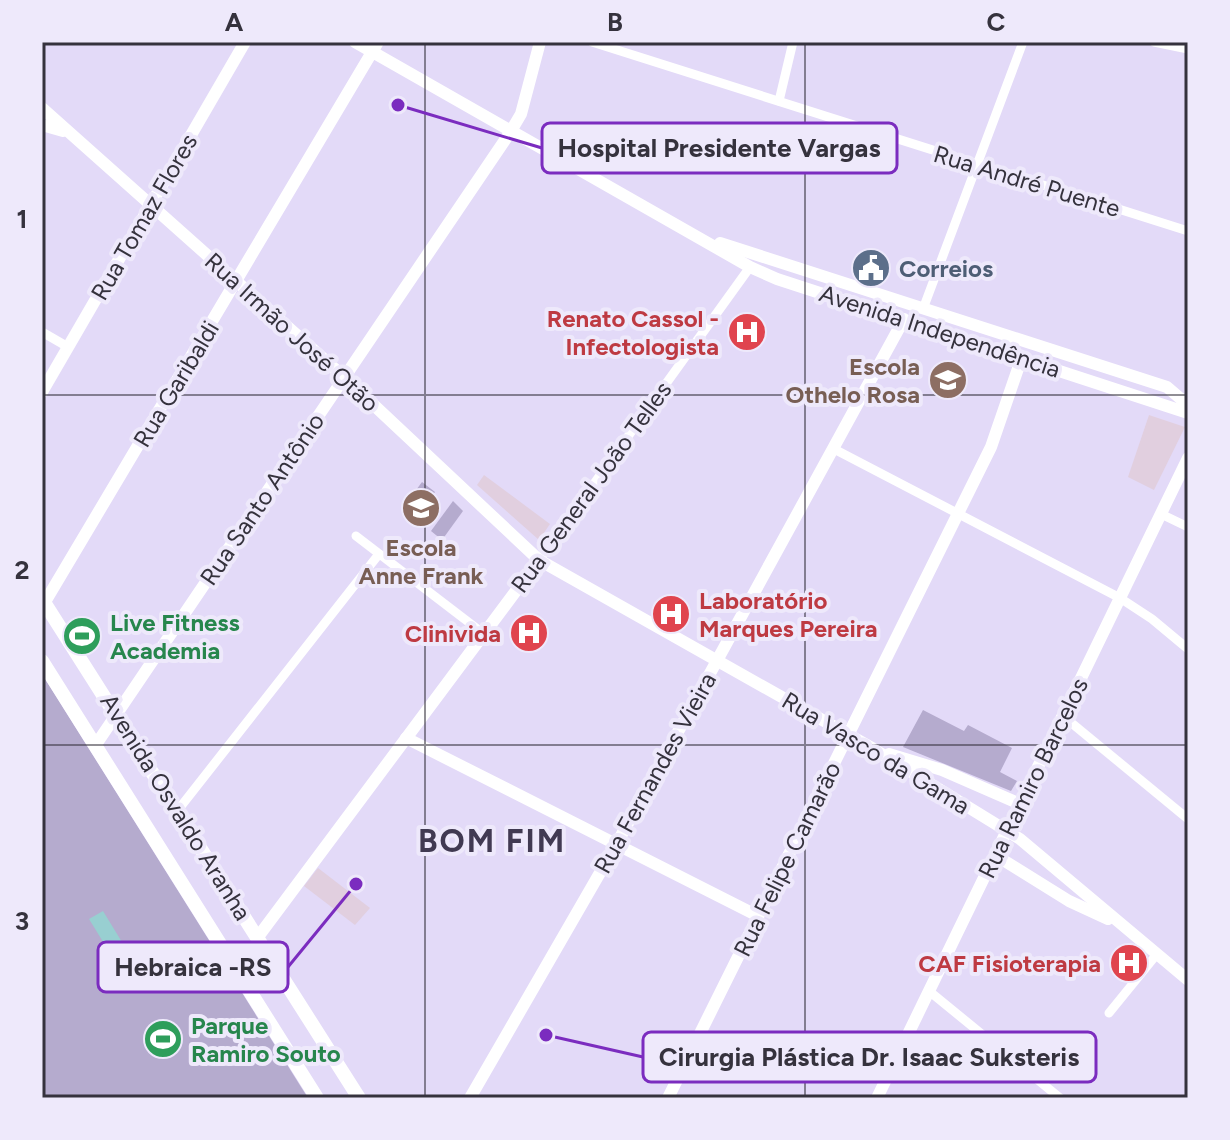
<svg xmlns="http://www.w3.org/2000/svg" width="1230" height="1140" viewBox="0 0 1230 1140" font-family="Figtree,sans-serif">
  <rect width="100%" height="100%" fill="#e3daf8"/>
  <g fill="#e1cfdf">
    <polygon points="1149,415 1185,427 1154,490 1128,477"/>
    <polygon points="484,475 550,524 539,540 477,485"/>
    <polygon points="318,868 370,908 355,925 304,886"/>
  </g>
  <g fill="#b5abce">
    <polygon points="422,482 435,492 415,518 402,509"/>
    <polygon points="453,501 463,511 442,540 431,531"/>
    <polygon points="42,674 308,1098 42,1098"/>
    <polygon points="923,710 964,731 968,725 1012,748 1000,772 1017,781 1011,791 903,747"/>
  </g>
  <polygon fill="#98cfd1" points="103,911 125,947 119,951 123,958 135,952 139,959 121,971 89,919"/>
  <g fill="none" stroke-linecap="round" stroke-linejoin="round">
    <g stroke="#fff" stroke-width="9">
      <polyline points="592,42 1188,231"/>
      <polyline points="1154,42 1188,49"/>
      <polyline points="779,101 793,42"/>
      <polyline points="923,309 1023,42"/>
      <polyline points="42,332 68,347"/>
      <polyline points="834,449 1120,598 1152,619 1188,649"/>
      <polyline points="1161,514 1188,527"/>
      <polyline points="356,536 484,634"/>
      <polyline points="539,560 750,267"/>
      <polyline points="1063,716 1188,819"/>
      <polyline points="178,810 379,554"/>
      <polyline points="929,991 1060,1098"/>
      <polyline points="1109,1013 1157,954"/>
    </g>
    <g stroke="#fff" stroke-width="12">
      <polyline points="355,42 750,267 777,279 1188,413"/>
      <polyline points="42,108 345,378 539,560 872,748 1020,839 1188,980"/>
      <polyline points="42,125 63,131"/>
      <polyline points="720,243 1167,387 1188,405"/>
      <polyline points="42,392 245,42"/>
      <polyline points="42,607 378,42"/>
      <polyline points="406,738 758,916"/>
      <polyline points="95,746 511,131 521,114 540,42"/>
      <polyline points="889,754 942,770 1020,804"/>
      <polyline points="995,855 1069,901 1108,919"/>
      <polyline points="258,937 539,560"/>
      <polyline points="470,1098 616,845 904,319"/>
      <polyline points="668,1098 991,447 1022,357"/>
      <polyline points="877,1098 1188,458"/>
    </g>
    <g stroke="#fff" stroke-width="14">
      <polyline points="42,599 359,1098"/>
      <polyline points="42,661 317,1098"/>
    </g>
  </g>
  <path fill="none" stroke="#35323d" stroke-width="2" stroke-opacity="0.55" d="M425,42V1098M805,42V1098M42,395H1188M42,745H1188"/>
  <defs>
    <g id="civic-disc" transform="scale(2)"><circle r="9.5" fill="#5c6f8a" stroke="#eee9fb"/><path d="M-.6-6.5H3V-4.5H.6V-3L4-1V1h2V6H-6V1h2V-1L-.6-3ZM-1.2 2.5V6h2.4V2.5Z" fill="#fff"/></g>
    <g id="hospital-disc" transform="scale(2)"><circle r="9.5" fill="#e0444e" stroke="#eee9fb"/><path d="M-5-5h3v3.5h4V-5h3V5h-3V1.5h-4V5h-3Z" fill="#fff"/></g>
    <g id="school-disc" transform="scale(2)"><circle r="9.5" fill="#8d6e63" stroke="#eee9fb"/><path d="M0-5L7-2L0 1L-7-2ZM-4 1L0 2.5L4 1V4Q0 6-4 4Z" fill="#fff"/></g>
    <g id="stadium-disc" transform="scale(2)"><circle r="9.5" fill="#2e9e5b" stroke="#eee9fb"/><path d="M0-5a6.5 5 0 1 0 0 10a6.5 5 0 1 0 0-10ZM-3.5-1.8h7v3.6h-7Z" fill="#fff"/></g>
  </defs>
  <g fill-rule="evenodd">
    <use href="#civic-disc" x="871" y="268"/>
    <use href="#hospital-disc" x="747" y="332"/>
    <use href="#school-disc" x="948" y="380"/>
    <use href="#school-disc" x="421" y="508"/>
    <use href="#hospital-disc" x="671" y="614"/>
    <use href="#hospital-disc" x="529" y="633"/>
    <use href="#stadium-disc" x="82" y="636"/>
    <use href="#hospital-disc" x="1129" y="963"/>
    <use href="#stadium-disc" x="163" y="1039"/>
  </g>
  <g text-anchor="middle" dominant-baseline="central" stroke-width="8" stroke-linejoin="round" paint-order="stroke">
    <g font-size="24" fill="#35323d" stroke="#eee9fb">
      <text transform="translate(1027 181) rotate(17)">Rua André Puente</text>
      <text transform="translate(144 217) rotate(-60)">Rua Tomaz Flores</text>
      <text transform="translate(940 331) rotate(18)">Avenida Independência</text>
      <text transform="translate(292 332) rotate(42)">Rua Irmão José Otão</text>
      <text transform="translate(176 384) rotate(-59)">Rua Garibaldi</text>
      <text transform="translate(591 487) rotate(-54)">Rua General João Telles</text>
      <text transform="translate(262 499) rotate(-56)">Rua Santo Antônio</text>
      <text transform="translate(876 753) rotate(31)">Rua Vasco da Gama</text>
      <text transform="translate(655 773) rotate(-61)">Rua Fernandes Vieira</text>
      <text transform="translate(1033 778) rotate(-64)">Rua Ramiro Barcelos</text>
      <text transform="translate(176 807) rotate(58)">Avenida Osvaldo Aranha</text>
      <text transform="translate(787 859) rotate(-64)">Rua Felipe Camarão</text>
    </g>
    <g font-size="24" font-weight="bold" fill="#4e5e75" stroke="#eee9fb" text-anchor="start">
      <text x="899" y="268">Correios</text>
    </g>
    <g font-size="24" font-weight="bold" fill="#be3a42" stroke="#eee9fb" text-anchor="end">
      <text x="719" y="318">Renato Cassol -<tspan x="719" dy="28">Infectologista</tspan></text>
      <text x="699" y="600" text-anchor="start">Laboratório<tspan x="699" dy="28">Marques Pereira</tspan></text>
      <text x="501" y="633">Clinivida</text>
      <text x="1101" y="963">CAF Fisioterapia</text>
    </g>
    <g font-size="24" font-weight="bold" fill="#785e54" stroke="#eee9fb" text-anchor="end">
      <text x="920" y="366">Escola<tspan x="920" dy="28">Othelo Rosa</tspan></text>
      <text x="421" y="547" text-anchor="middle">Escola<tspan x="421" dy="28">Anne Frank</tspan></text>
    </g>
    <g font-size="24" font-weight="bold" fill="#27864d" stroke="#eee9fb" text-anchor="start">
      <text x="110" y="622">Live Fitness<tspan x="110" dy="28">Academia</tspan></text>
      <text x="191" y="1025">Parque<tspan x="191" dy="28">Ramiro Souto</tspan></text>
    </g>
    <g font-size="32" font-weight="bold" letter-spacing="2" fill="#413a52" stroke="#eee9fb">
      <text x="492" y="841">BOM FIM</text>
    </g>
  </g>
  <path fill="none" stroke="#7b2cbf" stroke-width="3" d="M398 105L542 148M356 884L288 967M546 1035L643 1057"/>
  <g fill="#7b2cbf" stroke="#eee9fb" stroke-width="3">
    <circle cx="398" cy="105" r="8"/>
    <circle cx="356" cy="884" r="8"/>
    <circle cx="546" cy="1035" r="8"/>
  </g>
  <g fill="#eee9fb" stroke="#7b2cbf" stroke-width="3">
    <rect x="542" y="123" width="355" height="50" rx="8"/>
    <rect x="98" y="942" width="190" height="50" rx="8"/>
    <rect x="643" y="1032" width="453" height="50" rx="8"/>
  </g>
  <g font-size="26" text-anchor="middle" font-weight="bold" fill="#35323d">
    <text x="719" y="157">Hospital Presidente Vargas</text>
    <text x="193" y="976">Hebraica -RS</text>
    <text x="869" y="1066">Cirurgia Plástica Dr. Isaac Suksteris</text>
  </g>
  <rect width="1230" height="1140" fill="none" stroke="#eee9fb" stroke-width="88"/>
  <rect x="44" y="44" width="1142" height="1052" fill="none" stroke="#35323d" stroke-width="3"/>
  <g font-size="26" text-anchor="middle" font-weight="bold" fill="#35323d">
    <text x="234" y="31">A</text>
    <text x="615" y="31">B</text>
    <text x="996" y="31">C</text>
    <text x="22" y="228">1</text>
    <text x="22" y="579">2</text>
    <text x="22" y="930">3</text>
  </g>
</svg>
